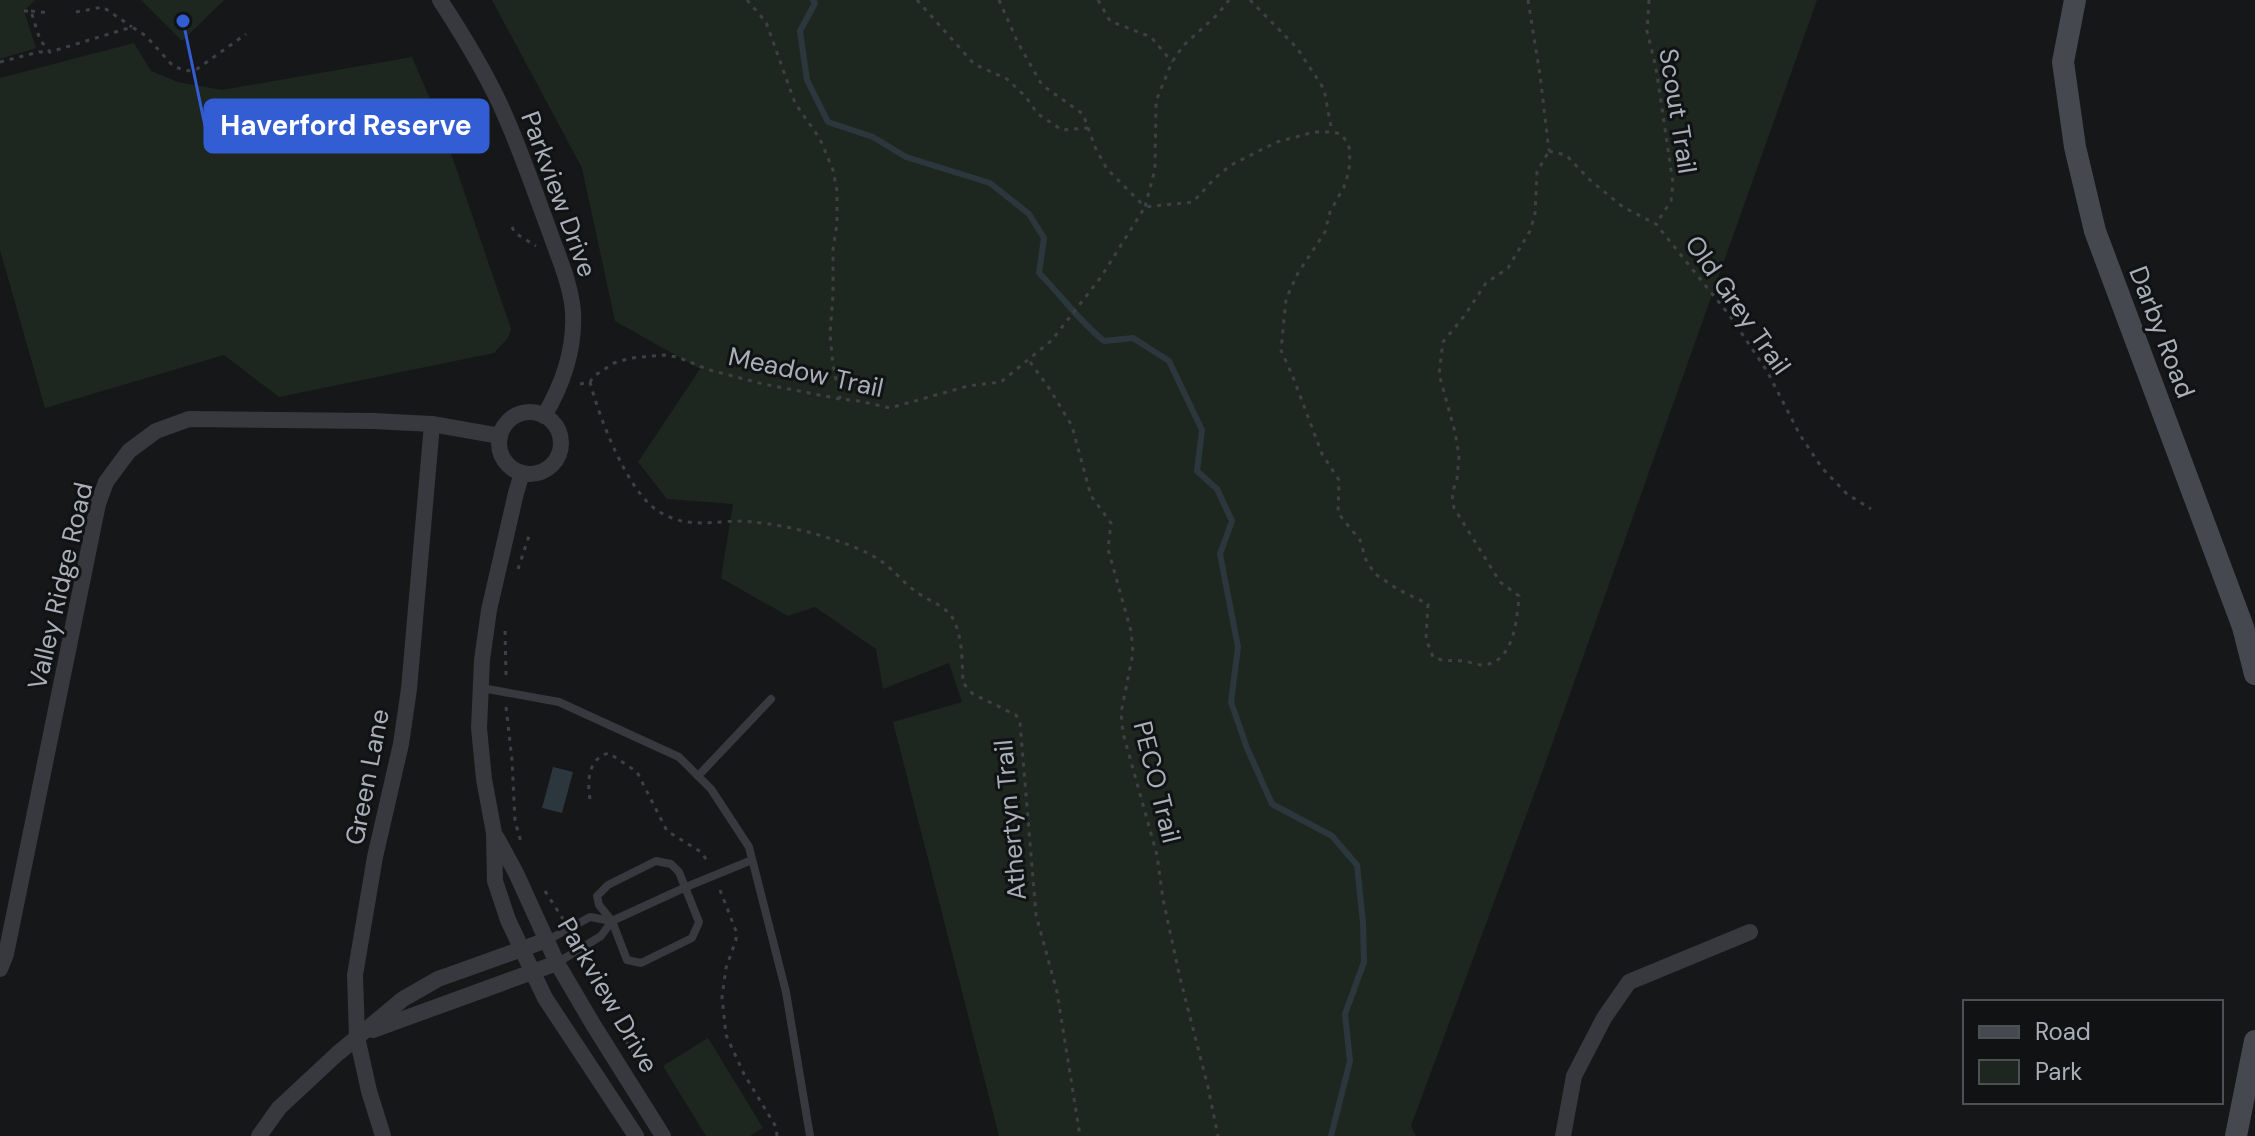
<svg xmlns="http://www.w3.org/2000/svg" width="2255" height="1136" viewBox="0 0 2255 1136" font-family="'DM Sans',sans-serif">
  <rect width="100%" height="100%" fill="#161719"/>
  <g fill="#1e271f">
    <polygon points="0,0 35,0 24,11 36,48 0,59"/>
    <polygon points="141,0 224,0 182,41"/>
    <polygon points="492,0 1817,0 1540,778 1411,1126 1416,1136 999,1136 893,722 962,702 949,663 883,689 876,649 815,607 788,616 721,578 733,504 667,499 638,462 700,369 615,321 582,168"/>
    <polygon points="134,43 151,71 178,82 222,90 412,57 441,124 511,329 508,338 494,353 279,397 224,355 45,408 0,250 0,78"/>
    <polygon points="708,1038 763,1128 750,1136 706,1136 663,1066"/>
  </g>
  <polygon fill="#2c373d" points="553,767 573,772 562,813 542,808"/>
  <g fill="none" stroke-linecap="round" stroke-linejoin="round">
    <path stroke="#2c373d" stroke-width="6" d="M813,0L815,3L800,31L807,80L828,122L873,137L906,157L990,183L1029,214L1044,238L1039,273C1061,295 1079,321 1104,341L1133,338L1169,361L1202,430L1197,471L1217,489L1232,521L1220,554L1238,647L1231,702L1247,748L1272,804L1332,836L1357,865L1363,923L1364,962L1345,1014L1350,1061L1331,1136"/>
    <g stroke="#3d4045" stroke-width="3" stroke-dasharray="4 6" stroke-linecap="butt">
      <polyline points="747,0 766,22 795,103 820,139 833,170 837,191 837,224 833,249 833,295 830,334 833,365 840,399"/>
      <polyline points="917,0 974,64 1007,79 1025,96 1038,114 1062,130 1088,128"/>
      <polyline points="999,0 1018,43 1042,85 1083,114 1095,147 1107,169 1145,207 1155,169 1156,101 1172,62 1183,46 1217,15 1229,0"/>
      <polyline points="1098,0 1110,21 1151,37 1172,62"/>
      <polyline points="1250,0 1297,48 1324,89 1332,132"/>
      <polyline points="1528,0 1540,75 1549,151"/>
      <polyline points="1649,0 1647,31 1656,68 1673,183 1671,201 1656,224"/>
      <polyline points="24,11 31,11 40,40 50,52 132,27 146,36 173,66 186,71 197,69 246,34"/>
      <polyline points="31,11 49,13"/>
      <polyline points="76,12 103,7 132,27"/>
      <polyline points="0,62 39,52 50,52"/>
      <polyline points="1549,151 1566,155 1591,181 1623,207 1656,224 1730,316 1767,371 1800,435 1822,468 1847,494 1871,509"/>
      <polyline points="512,227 515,233 536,246"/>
      <polyline points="1030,362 1049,388 1072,426 1091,496 1111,523 1108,549 1131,631 1133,653 1121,713 1123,733 1157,855 1163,899 1180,978 1208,1087 1218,1136"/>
      <path d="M590,382C599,417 627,491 658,511C691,532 718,518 753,522C788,525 852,541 881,561C894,570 904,584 918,593C932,603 948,606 955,623C963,642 962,664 963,683L973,694L1016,715L1020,723L1036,915L1057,992L1080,1136"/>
      <path d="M580,384L590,382L594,376L614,363L631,358L664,355L677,357L710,370L763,384L840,399L859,401L890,408L968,386L1001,382L1052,340L1101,277L1145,207L1193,202L1215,178L1231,165L1277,142L1314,132H1332L1341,134L1347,142L1350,150L1349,171L1344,187L1330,212L1325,232L1298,273L1286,299L1281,350L1293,377L1322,454L1339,480L1338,513L1360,540L1366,560L1375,574L1399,590L1428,604L1426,639L1433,657C1443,662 1453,660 1464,661C1470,662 1477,665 1483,665C1514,663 1517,619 1519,596L1500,582L1454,508L1452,494L1457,479L1459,456L1455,432L1439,374L1443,342L1465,315L1486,283L1508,268L1530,231L1535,214L1537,172L1549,151"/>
      <polyline points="518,569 530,533"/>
      <polyline points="505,631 506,675"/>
      <polyline points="506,707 512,760 515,821 521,842"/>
      <path d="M590,799C587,781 588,758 609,753L637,772L667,831L701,852L709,863"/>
      <polyline points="720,890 736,931 736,940 726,968 722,997 726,1035 744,1074 776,1127 777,1136"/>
      <polyline points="545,891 563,919"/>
      <polyline points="582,961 598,994"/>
      <polyline points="620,1032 644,1069"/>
    </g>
    <g stroke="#37393e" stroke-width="8">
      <polyline points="482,688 559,702 679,757 711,789 749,847 786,992 810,1136"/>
      <polyline points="698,776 771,699"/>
      <polygon points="656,861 671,864 679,872 699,922 692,938 641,963 627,960 612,921 599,905 597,896 608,885"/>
      <polyline points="548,940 590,917 611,921"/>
      <polyline points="557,963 601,936 612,921 686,887 752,860"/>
    </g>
    <g stroke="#37393e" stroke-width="16">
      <path d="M440,0C461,32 481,65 498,100C518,142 533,187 549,230C558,256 571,284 573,312C575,349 563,384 544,416"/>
      <circle cx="530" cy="443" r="31"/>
      <polyline points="522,473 516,493 489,610 482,660 479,728 484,779 494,833 495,881 508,920 545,998 636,1136"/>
      <polyline points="497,838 516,873 557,963 594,1026 663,1136"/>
      <polyline points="0,969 6,954 98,504 106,482 129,451 156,431 189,419 374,421 432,424 500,436"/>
      <polyline points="373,1030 557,963"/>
      <polyline points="259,1136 279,1108 337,1054 403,999 438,979 547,940"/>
      <polyline points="383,1136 369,1091 357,1037 355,975 375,857 401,744 409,689 432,424"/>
      <polyline points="1563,1136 1574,1076 1604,1018 1629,982 1750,932"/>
    </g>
    <g stroke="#45484e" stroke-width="22">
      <polyline points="2075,0 2063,62 2075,147 2095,231 2243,627 2255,674"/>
      <polyline points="2236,1136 2255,1041"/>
    </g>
  </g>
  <g text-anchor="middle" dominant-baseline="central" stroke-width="6" stroke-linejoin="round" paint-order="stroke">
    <g font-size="26" fill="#a8afb9" stroke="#111214">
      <text transform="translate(1678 111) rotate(81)">Scout Trail</text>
      <text transform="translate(559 194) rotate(70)">Parkview Drive</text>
      <text transform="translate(1738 305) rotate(55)">Old Grey Trail</text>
      <text transform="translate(2162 332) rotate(69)">Darby Road</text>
      <text transform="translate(806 372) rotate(12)">Meadow Trail</text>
      <text transform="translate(60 586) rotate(-77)">Valley Ridge Road</text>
      <text transform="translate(367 777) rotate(-79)">Green Lane</text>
      <text transform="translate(1157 782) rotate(76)">PECO Trail</text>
      <text transform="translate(1010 820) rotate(-95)">Athertyn Trail</text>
      <text transform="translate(608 995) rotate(60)">Parkview Drive</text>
    </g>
  </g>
  <path fill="none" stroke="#325dd3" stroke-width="3" d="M183 21L205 126"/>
  <circle fill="#325dd3" stroke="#111214" stroke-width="3" cx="183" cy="21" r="8"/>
  <rect fill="#325dd3" stroke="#325dd3" stroke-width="3" x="205" y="100" width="283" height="52" rx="8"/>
  <g font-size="28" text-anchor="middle" font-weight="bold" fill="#fff">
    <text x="346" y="135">Haverford Reserve</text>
  </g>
  <rect x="1963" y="1000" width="260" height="104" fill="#111214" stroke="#4d5156" stroke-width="2"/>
  <rect x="1979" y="1026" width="40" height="12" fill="#45484e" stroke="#4d5156" stroke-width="2"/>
  <text x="2035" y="1040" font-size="24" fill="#a8afb9">Road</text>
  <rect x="1979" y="1060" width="40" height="24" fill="#1e271f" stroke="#4d5156" stroke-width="2"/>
  <text x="2035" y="1080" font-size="24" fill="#a8afb9">Park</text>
</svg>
